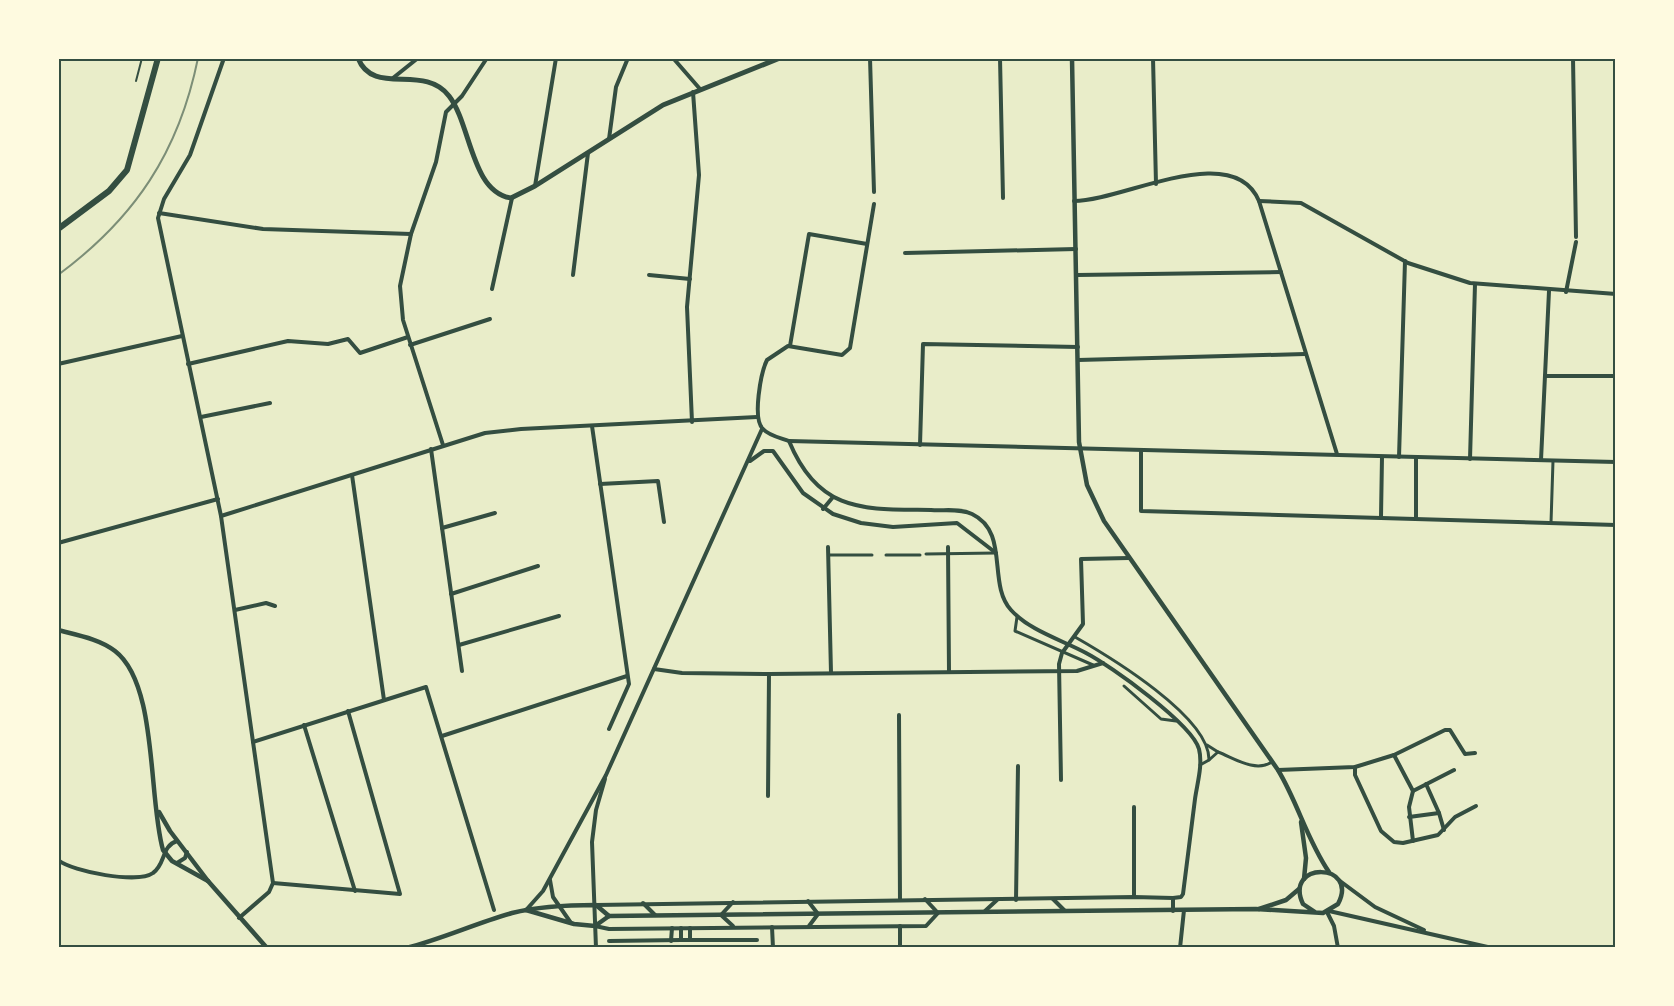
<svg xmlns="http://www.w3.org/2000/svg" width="1674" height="1006" viewBox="0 0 1674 1006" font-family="Poppins,sans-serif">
  <rect width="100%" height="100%" fill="#e9edc9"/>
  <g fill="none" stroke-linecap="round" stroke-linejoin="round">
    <polyline stroke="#344e41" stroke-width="2" points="136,81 142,58"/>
    <g stroke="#344e41" stroke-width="3">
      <polyline points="1551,523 1553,461"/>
      <polyline points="926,554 996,553"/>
      <polyline points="829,555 872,555"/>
      <polyline points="886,555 920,555"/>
      <polyline points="1017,617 1015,631 1093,665"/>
      <path d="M1075,637C1110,657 1210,717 1209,760L1200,765"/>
      <polyline points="1124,686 1161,719 1176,721"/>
      <polyline points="1207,745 1218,752 1209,760"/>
      <path d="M1218,752C1234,758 1255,773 1272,762"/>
    </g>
    <g stroke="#344e41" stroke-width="4">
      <polyline points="224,58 190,155 164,199 158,218 221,516 273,883 269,892 239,918"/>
      <polyline points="673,58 700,89"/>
      <polyline points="870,58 874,192"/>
      <polyline points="1000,58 1003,198"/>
      <polyline points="1153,58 1156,184"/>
      <polyline points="1573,58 1576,237"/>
      <polyline points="58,62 60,58"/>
      <polyline points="393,78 418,58"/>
      <polyline points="609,139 616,87 628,58"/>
      <polyline points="535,186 556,58"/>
      <path d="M1074,201C1123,201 1233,139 1259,201L1337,454"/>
      <polyline points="1259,201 1301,203 1408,263 1470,283 1616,294"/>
      <path d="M874,204L850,348L842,355L788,346L767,360C761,372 752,419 763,429C769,436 781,438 789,441L1616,462"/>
      <polyline points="159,213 263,229 411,234"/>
      <polyline points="905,253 1076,249"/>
      <polyline points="573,275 588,153"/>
      <polyline points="649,275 690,279"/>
      <polyline points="1077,275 1281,272"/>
      <polyline points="492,289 512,198"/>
      <polyline points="1566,292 1576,242"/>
      <polyline points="410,345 490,319"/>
      <polyline points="790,346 809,234 867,244"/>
      <polyline points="1078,360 1305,354"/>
      <polyline points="58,364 182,336"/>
      <polyline points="188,364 288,341 328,344 348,339 360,353 408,337"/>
      <polyline points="1545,376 1616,376"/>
      <polyline points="201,417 270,403"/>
      <polyline points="692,422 687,307 699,175 693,92"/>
      <polyline points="592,426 629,684 609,729"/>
      <path d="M789,441C819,514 865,509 931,510C944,511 960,508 972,514C1010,532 987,584 1011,610C1030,631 1062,640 1086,653C1111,666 1192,724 1199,749C1203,765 1197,784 1195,799C1191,831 1187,862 1183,894L1181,897L1173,898"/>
      <polyline points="443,445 403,320 400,286 411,234 436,162 446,112 462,96 487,58"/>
      <polyline points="920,445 923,344 1078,347"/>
      <polyline points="431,449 462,671"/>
      <polyline points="1141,450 1141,511 1616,525"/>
      <polyline points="1399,457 1405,261"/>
      <polyline points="1470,459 1475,284"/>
      <polyline points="1541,460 1549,291"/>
      <polyline points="750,461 764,451 773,451 803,493 833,514 861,523 893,527 957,523 996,553"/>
      <polyline points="352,475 384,700"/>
      <polyline points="600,484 658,481 664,522"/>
      <polyline points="823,509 833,497"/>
      <polyline points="221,516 485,433 521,429 757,417"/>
      <polyline points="1381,517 1382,457"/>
      <polyline points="1416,518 1416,458"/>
      <polyline points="442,528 495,513"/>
      <polyline points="58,543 218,499"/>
      <polyline points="828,547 831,673"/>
      <polyline points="948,547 949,672"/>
      <polyline points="451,594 538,566"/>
      <polyline points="235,610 266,603 275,606"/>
      <polyline points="459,645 559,616"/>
      <polyline points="654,669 682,673 769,674 1077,671 1103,663"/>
      <polyline points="899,715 900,900"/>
      <polyline points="304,725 355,891"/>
      <polyline points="442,736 627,676"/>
      <polyline points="253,742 426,687 494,910"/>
      <polyline points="1394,755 1413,791 1454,770"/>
      <polyline points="1355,767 1355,775 1381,831 1394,842 1403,843 1438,835 1455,817 1476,806"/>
      <polyline points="1278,770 1355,767 1394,755 1445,730 1450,730 1465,754 1475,753"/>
      <polyline points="1061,780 1059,664 1062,653 1083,624 1081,559 1129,558"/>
      <polyline points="1426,784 1439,813"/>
      <polyline points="1413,791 1409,807 1413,841"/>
      <polyline points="768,796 769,674"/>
      <polyline points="1409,817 1439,813 1444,830"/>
      <path d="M58,860C73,872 138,884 153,873C166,864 161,846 177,841"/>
      <polyline points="177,863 185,858 187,852"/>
      <polyline points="550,880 553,897 571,923"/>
      <polyline points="1340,881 1375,907 1424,930"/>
      <polyline points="273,883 400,894 348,711"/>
      <polyline points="1134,897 1134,807"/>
      <polyline points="1053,899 1065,911"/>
      <polyline points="1016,900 1018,766"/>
      <polyline points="808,901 818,914 809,926"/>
      <polyline points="643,903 655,915"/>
      <polyline points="596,905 1134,897 1173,898 1173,911"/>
      <polyline points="527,909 543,891 606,775 762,429"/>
      <polyline points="985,911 997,900"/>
      <polyline points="1329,911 1492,948"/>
      <polyline points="1327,912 1334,926 1338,948"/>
      <polyline points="595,926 609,929 926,926 938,913 925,899"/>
      <polyline points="733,926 721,915 733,902"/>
      <polyline points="900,926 900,948"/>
      <polyline points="772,927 773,948"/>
      <polyline points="681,928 681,940 757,940"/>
      <polyline points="690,940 690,928"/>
      <polyline points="609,941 681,940"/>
      <polyline points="671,941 672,928"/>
      <polyline points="596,948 592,842 596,810 605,779"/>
      <polyline points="1180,948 1184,910"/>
    </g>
    <g stroke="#344e41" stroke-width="4.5">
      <path d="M1072,58L1079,442L1087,485L1104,521L1278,770C1298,803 1307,840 1329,872"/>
      <path d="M58,630C77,635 100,639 115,651C158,684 148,798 163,850L172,861L208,881"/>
      <polyline points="159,812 170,831 208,881 267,948"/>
      <polyline points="1301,822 1306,858 1304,879"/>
      <polyline points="1259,909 1286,900 1299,889"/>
      <path d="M526,910L574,924L595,926L609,916L1256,909L1323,913L1338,904C1360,862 1283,861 1303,904L1315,912"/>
      <path d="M406,948C442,939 476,923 512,913C540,906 568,905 596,905L609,916"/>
    </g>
    <path stroke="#344e41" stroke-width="5" d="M358,58C373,97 424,63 449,96C471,124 471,192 511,198L535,186L663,105L780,58"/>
    <polyline stroke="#344e41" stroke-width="6" points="58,229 109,191 127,170 158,58"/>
    <path stroke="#7c8e77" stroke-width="2" d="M58,275C135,218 179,152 198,58"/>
  </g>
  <rect width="1674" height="1006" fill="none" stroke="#fefae0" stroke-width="120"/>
  <rect x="60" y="60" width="1554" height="886" fill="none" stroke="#344e41" stroke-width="2"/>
</svg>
